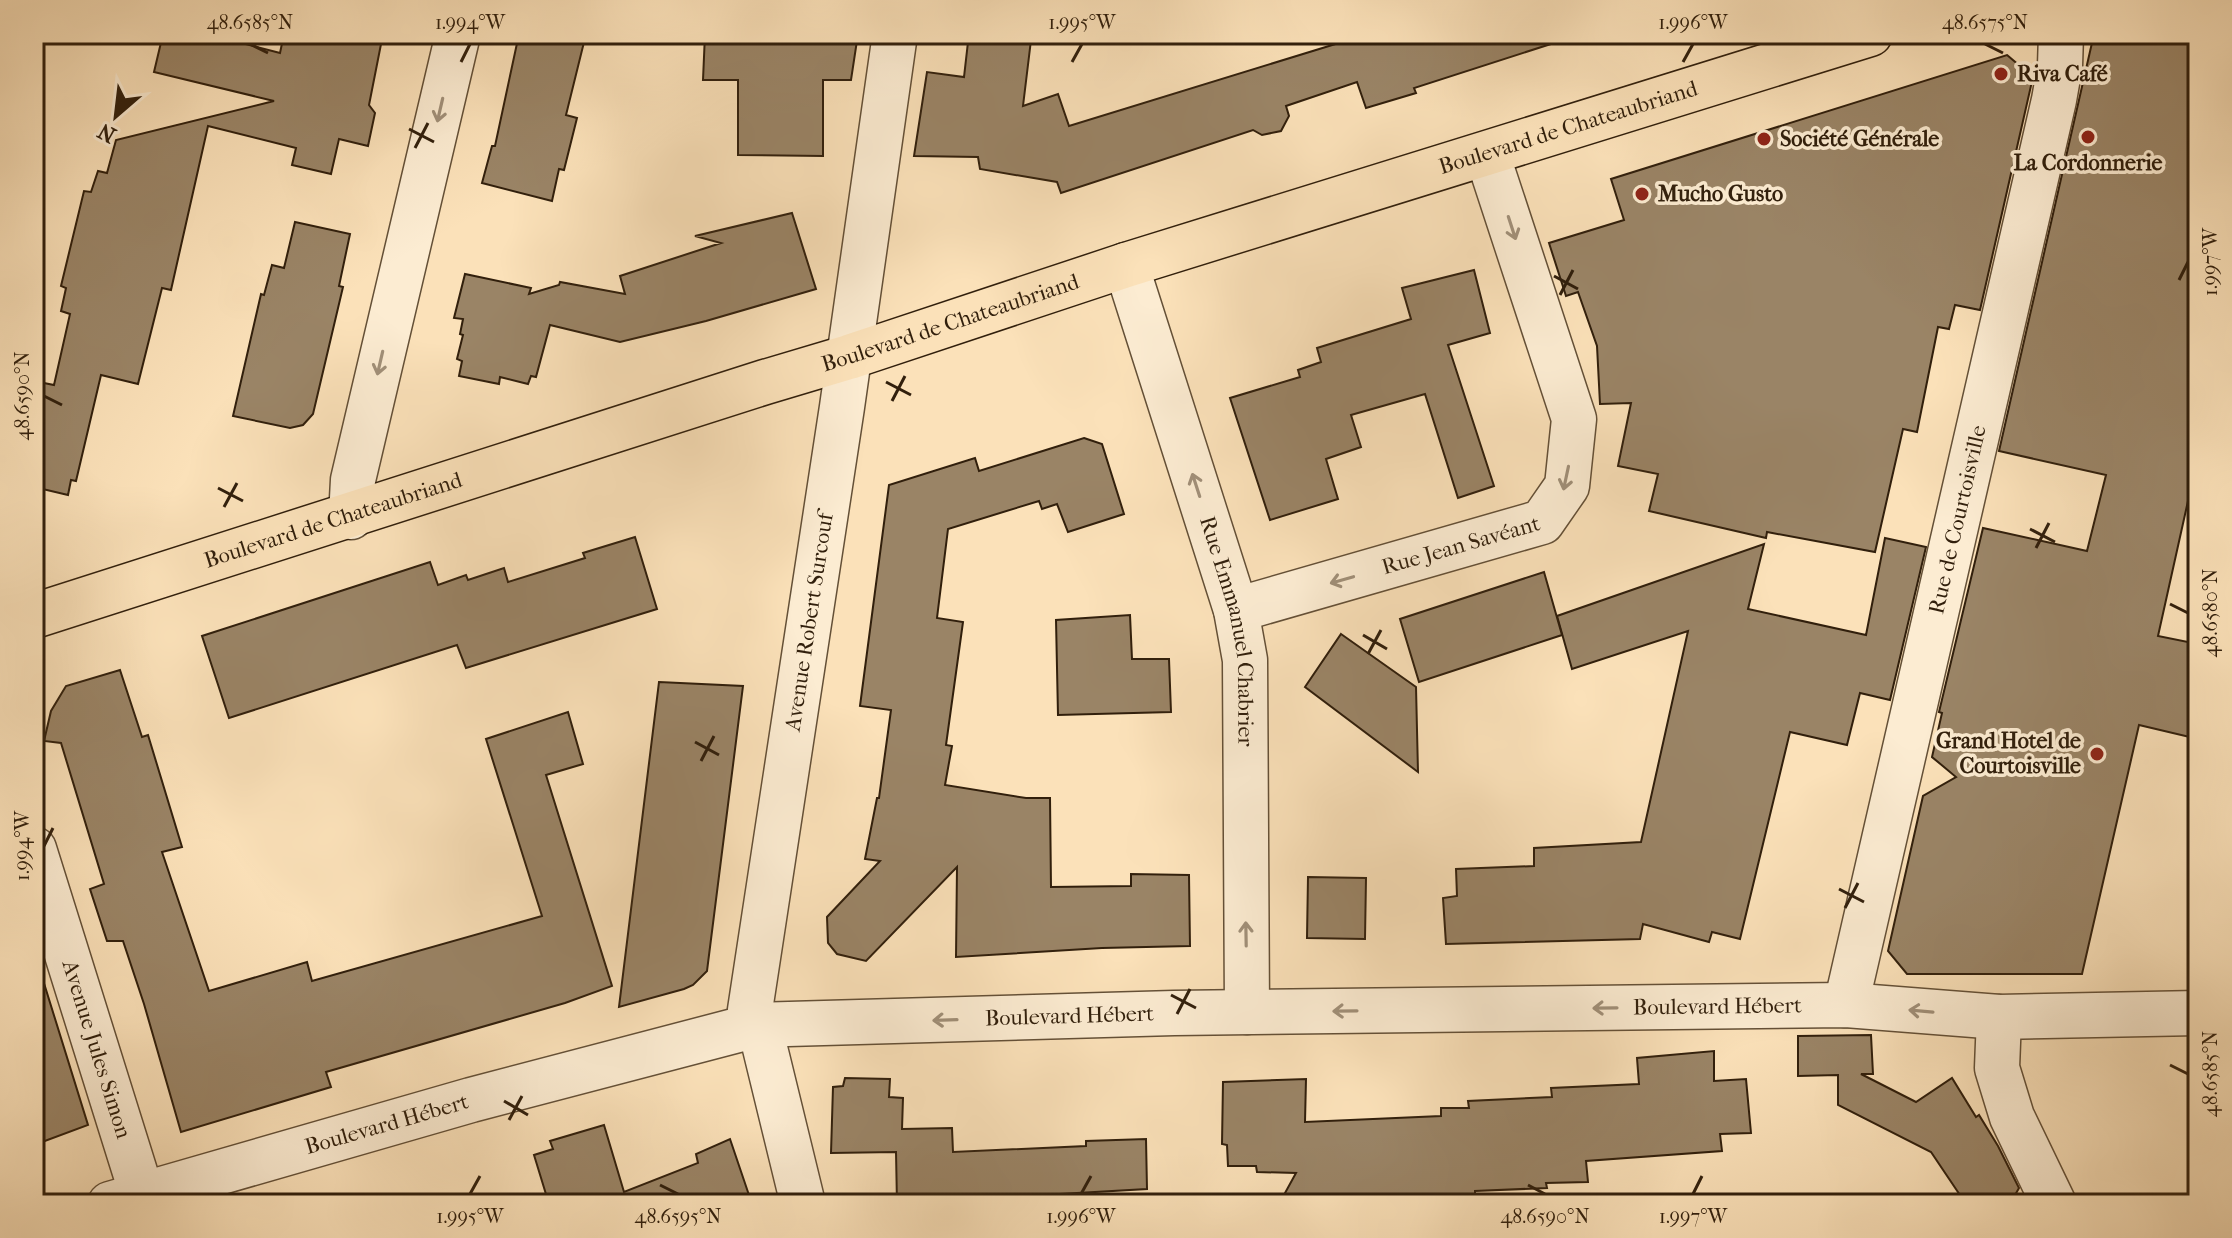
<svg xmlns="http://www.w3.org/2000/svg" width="2232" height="1238" viewBox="0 0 2232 1238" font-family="'IM FELL French Canon',serif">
  <rect width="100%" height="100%" fill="#fbe1b9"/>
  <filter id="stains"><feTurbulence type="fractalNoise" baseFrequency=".0025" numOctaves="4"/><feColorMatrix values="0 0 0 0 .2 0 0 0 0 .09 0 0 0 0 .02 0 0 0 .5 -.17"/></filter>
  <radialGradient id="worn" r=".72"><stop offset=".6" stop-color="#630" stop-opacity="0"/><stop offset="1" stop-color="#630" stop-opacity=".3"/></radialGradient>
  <g fill="#9a8466" stroke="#311f0c" stroke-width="2">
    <polygon points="163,34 207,34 280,53 284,34 383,34 369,105 375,113 368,146 339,139 331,174 292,165 296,148 208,126 171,290 162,288 138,384 101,375 76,481 71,480 68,495 34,487 34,381 54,385 70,314 61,311 66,288 61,286 84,191 91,192 98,171 107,173 116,140 274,101 154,72"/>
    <polygon points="519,34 586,34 566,115 577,118 564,170 559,169 552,201 482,183 492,146 495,146"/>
    <polygon points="705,34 858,34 851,80 823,80 823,156 738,155 738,80 703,80"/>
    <polygon points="978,34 1031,40 1023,106 1058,94 1069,126 1368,34 1402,34 1404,42 1436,34 1555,34 1557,42 1414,88 1416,93 1366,108 1357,82 1286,106 1289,116 1281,131 1262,135 1253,130 1061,193 1057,182 980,169 978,157 914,156 927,72 964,77 968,42 976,42"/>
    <polygon points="2094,34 2126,34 2162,43 2174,34 2198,34 2198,456 2158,636 2198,644 2198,739 2139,725 2082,974 1907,974 1888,951 1923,796 1956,777 1932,757 1942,713 1939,712 1983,528 2087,551 2106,475 1999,451"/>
    <polygon points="2007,55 2033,77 1980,310 1955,305 1949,329 1938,327 1917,432 1903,429 1875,552 1767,532 1766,538 1649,511 1658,474 1618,466 1631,403 1600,404 1597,346 1578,292 1566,296 1549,243 1624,220 1611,179"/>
    <polygon points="792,213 816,289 706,321 620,342 550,325 536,377 531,376 528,384 500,377 499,384 459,376 462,361 457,359 463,335 460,334 463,319 454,318 465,274 531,288 529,294 559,285 560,282 625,294 620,276 721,243 695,236"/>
    <polygon points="295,222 350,234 339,286 343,287 313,414 303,425 290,428 233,416 261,294 264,295 272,265 284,268"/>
    <polygon points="1474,270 1490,333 1448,345 1494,486 1458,498 1425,394 1351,415 1361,447 1326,459 1338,499 1270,520 1230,398 1300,377 1298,370 1321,362 1317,348 1411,319 1402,288"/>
    <polygon points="1084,438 1102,444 1124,514 1068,532 1057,504 1042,509 1039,501 948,529 937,618 963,622 946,745 952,746 945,785 1026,798 1050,798 1051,887 1131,886 1131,874 1189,875 1190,946 1102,948 956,957 957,867 866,961 837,954 828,943 827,917 880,861 865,859 877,798 879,798 891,710 860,706 889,485 975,458 979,471"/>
    <polygon points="635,537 657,609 466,668 457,645 229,718 202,636 430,562 438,585 466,575 468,580 504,568 508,582 585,558 583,553"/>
    <polygon points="1885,538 1926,547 1890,700 1860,693 1847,745 1790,732 1740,939 1712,932 1709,942 1643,924 1640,939 1446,944 1443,898 1457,896 1456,869 1534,866 1534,848 1641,842 1688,631 1572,669 1557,616 1764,544 1748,609 1866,635"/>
    <polygon points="1544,572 1562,635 1419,682 1400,619"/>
    <polygon points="1130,615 1132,659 1169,659 1171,712 1058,715 1056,620"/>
    <polygon points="1341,634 1416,687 1418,772 1305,687"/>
    <polygon points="120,670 142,737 148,735 182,847 162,852 209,991 307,962 312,981 542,916 486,739 568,712 583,764 546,775 612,986 565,1003 326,1072 331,1087 181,1132 144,1004 123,941 107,941 90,889 104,884 61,743 44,741 51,711 66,686"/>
    <polygon points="659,682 743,686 707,971 693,985 684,989 619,1007"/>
    <polygon points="1308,877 1366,878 1365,939 1307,938"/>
    <polygon points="43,980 88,1125 34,1145 34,982"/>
    <polygon points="1871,1035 1873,1074 1861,1074 1916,1102 1952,1078 1976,1117 1979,1115 1998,1146 2019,1188 2010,1204 1966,1204 1931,1152 1838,1105 1838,1075 1798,1076 1798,1036"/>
    <polygon points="1714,1051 1714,1081 1746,1079 1751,1133 1720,1134 1722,1151 1586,1161 1588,1182 1546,1183 1547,1188 1475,1191 1475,1197 1444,1198 1444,1201 1279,1204 1296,1173 1257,1172 1256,1166 1228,1166 1227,1145 1222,1144 1223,1082 1306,1079 1305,1122 1441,1116 1441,1108 1469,1108 1468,1101 1552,1097 1551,1088 1639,1084 1637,1058"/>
    <polygon points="845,1078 890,1079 889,1097 903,1098 902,1129 952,1128 953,1152 1086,1146 1086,1141 1146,1139 1147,1189 1043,1195 1043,1204 897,1204 896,1152 831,1153 833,1087 843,1086"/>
    <polygon points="604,1125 624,1192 698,1163 696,1154 730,1139 752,1204 549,1204 534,1155 553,1149 550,1141"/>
  </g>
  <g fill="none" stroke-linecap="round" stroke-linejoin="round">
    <g stroke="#645037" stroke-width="47">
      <g id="minor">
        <path id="s1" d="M1126,265L1236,610L1245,660L1247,1012"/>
        <polyline points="351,517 353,480 458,34"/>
        <path id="s2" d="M1236,610L1542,522L1567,486L1574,419L1487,154"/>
        <path id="s3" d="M34,849L145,1204"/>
        <path id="s4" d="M1846,1005L2054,100L2060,66L2061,34"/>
        <polyline points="1999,1017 1997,1068 2012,1117 2054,1204"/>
        <path id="s5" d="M110,1204L471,1100L757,1025L1174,1013L1846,1005L1999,1017L2198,1013"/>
        <path id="s6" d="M803,1204L764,1044L750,1010L842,407L895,34"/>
      </g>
    </g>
    <g stroke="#311f0c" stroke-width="47">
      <g id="major">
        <path id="s7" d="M34,616L765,382L849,357L1126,265L1870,34"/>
      </g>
    </g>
    <use href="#minor" stroke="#fcecd2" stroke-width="44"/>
    <use href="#major" stroke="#fbe1b9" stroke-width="44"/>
  </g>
  <defs><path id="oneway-shaft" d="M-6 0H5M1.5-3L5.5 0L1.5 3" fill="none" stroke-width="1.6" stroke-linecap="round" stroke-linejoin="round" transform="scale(2)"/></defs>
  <g stroke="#a19079">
    <use href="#oneway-shaft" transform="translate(440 110) rotate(103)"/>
    <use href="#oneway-shaft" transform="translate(1512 228) rotate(72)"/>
    <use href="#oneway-shaft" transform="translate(380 363) rotate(103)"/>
    <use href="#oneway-shaft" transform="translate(1566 478) rotate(102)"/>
    <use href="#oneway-shaft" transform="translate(1196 485) rotate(-108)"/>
    <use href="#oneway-shaft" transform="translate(1342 580) rotate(164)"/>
    <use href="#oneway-shaft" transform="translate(1246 934) rotate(-91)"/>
    <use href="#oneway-shaft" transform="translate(1605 1008) rotate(179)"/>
    <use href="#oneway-shaft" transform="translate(1345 1011) rotate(179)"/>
    <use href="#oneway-shaft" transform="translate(1921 1011) rotate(-175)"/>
    <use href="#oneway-shaft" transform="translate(945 1020) rotate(178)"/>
  </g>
  <path fill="none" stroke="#311f0c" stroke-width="3" d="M250,44L268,53M1985,44L2003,53M461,62L470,44M1072,62L1082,44M1683,62L1693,44M409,129L434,142M415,148L428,123M1554,276L1578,289M2179,280L2188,262M1560,295L1573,270M886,382L911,395M44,396L62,405M892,401L905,376M218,488L243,501M224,507L237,483M2030,529L2055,542M2036,548L2049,523M2170,604L2188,613M1363,635L1387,649M1368,654L1381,630M695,742L719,755M701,761L714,736M44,846L53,828M1839,889L1864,902M1845,908L1858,883M1171,995L1196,1008M1177,1014L1190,989M2170,1065L2188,1074M504,1101L528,1115M509,1120L522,1096M660,1185L678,1194M1528,1185L1545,1194M470,1194L480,1176M1081,1194L1091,1176M1693,1194L1702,1176"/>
  <g fill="#8f2418" stroke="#fcecd2" stroke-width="3">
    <circle cx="2001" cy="74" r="8"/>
    <circle cx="2088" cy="137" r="8"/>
    <circle cx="1764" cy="139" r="8"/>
    <circle cx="1642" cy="194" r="8"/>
    <circle cx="2097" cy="754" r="8"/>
  </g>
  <g text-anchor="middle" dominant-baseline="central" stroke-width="7" stroke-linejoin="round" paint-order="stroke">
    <g font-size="22" font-weight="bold" fill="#311f0c" stroke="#fcecd2" text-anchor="start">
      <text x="2017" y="74">Riva Café</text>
      <text x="1780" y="139">Société Générale</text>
      <text x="2088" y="163" text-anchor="middle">La Cordonnerie</text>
      <text x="1658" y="194">Mucho Gusto</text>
      <text x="2081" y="741" text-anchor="end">Grand Hotel de<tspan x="2081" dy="25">Courtoisville</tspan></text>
    </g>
    <g font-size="22" fill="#311f0c" stroke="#fcecd2">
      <text stroke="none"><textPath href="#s7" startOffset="1610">Boulevard de Chateaubriand</textPath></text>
      <text stroke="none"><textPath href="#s7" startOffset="962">Boulevard de Chateaubriand</textPath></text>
      <text stroke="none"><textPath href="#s4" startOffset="498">Rue de Courtoisville</textPath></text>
      <text stroke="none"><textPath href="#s7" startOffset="314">Boulevard de Chateaubriand</textPath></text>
      <text stroke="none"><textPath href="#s2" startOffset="234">Rue Jean Savéant</textPath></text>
      <text stroke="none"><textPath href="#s6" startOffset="594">Avenue Robert Surcouf</textPath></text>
      <text stroke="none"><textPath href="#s1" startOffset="382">Rue Emmanuel Chabrier</textPath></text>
      <text stroke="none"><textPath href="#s5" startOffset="1632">Boulevard Hébert</textPath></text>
      <text stroke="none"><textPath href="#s5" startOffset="984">Boulevard Hébert</textPath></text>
      <text stroke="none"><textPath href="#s3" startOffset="210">Avenue Jules Simon</textPath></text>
      <text stroke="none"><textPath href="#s5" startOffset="288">Boulevard Hébert</textPath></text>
    </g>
  </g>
  <rect width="2232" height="1238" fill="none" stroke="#fbe1b9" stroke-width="88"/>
  <g transform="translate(116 116) rotate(208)" stroke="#fcecd2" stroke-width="6" paint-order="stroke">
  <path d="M0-6L14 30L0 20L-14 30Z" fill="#311f0c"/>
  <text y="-12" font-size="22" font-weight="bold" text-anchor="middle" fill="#311f0c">N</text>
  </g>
  <rect x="44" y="44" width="2144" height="1150" fill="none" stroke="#311f0c" stroke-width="3"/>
  <g font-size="20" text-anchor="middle" fill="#311f0c">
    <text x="250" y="29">48.6585°N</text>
    <text x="470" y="29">1.994°W</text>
    <text x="1082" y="29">1.995°W</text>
    <text x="1693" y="29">1.996°W</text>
    <text x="1985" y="29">48.6575°N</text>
    <text transform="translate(2210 262) rotate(-90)" y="7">1.997°W</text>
    <text transform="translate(22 396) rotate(-90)" y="7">48.6590°N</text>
    <text transform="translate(2210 613) rotate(-90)" y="7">48.6580°N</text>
    <text transform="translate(22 846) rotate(-90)" y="7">1.994°W</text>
    <text transform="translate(2210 1074) rotate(-90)" y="7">48.6585°N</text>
    <text x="470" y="1223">1.995°W</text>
    <text x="678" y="1223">48.6595°N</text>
    <text x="1081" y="1223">1.996°W</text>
    <text x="1545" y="1223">48.6590°N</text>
    <text x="1693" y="1223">1.997°W</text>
  </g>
  <rect width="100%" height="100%" filter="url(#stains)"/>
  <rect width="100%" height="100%" fill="url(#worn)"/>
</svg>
